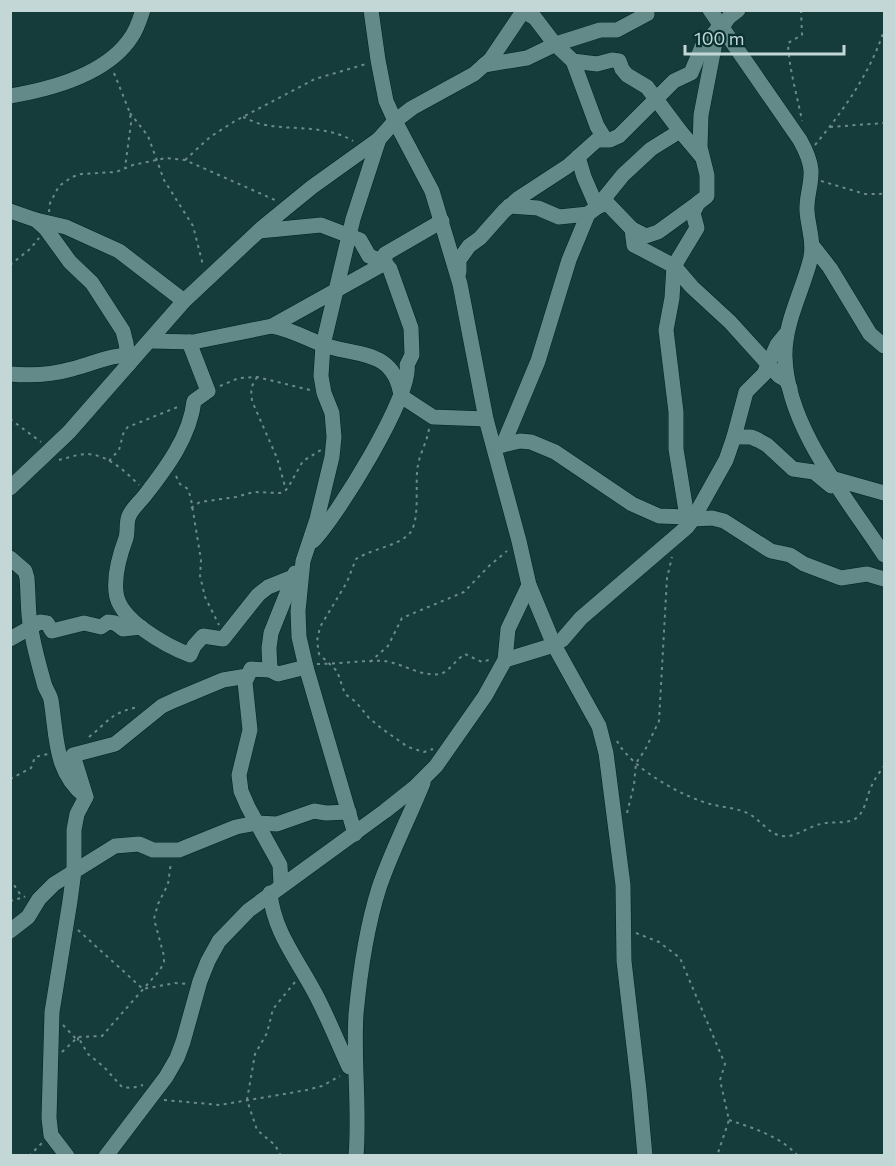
<svg xmlns="http://www.w3.org/2000/svg" width="895" height="1166" viewBox="0 0 895 1166" font-family="Commissioner,sans-serif">
  <rect width="100%" height="100%" fill="#153c3b"/>
  <g fill="none" stroke-linecap="round" stroke-linejoin="round">
    <g stroke="#042121" stroke-width="16">
      <g id="minor">
        <polyline points="371,10 378,60 386,101 395,121 432,191 460,284 486,419 519,541 529,585 554,645 599,726 606,753 623,885 624,961 639,1090 645,1156"/>
        <path d="M710,10L800,140C805,149 810,159 811,170C812,184 806,197 807,211C808,227 815,244 810,261C802,292 784,324 785,357C787,428 847,498 884,555"/>
        <polyline points="523,11 535,18 554,43 573,61 597,64 612,60 619,61 622,69 627,75 647,87 680,131 702,157"/>
        <polyline points="722,27 729,17 738,10"/>
        <polyline points="573,61 597,126 605,139"/>
        <polyline points="484,65 527,58 556,44 600,30 617,30 647,14 646,10"/>
        <path d="M10,96C52,89 108,74 132,36C137,29 140,19 143,10"/>
        <polyline points="578,157 584,177 597,207 607,203 632,229 634,245 674,266 692,287 730,322 779,376 786,380 790,388"/>
        <polyline points="509,206 538,208 559,217 588,214"/>
        <polyline points="10,211 36,220 46,229 70,262 92,283 123,331 126,343 129,364"/>
        <polyline points="36,220 66,227 119,251 184,301"/>
        <polyline points="632,229 646,236 658,232 698,203"/>
        <path d="M259,231L321,225L360,240L369,256L384,262L390,269L411,328L412,355L407,365C413,394 336,518 313,541"/>
        <polyline points="812,245 830,268 870,334 884,346"/>
        <polyline points="459,272 459,260 469,246 480,238 504,211 519,198 568,166 597,140 610,140 619,136 674,81 691,73 702,47 716,31"/>
        <polyline points="272,326 385,263 385,254 442,221"/>
        <path d="M151,341L193,342L272,326C289,329 304,337 321,344C354,357 394,347 401,396L433,417L486,419"/>
        <path d="M189,342L208,391L194,401C190,436 167,467 146,494C141,501 132,508 129,516C126,522 128,531 126,538C120,554 114,575 116,592C118,620 167,646 190,655L194,646L203,636L223,639L258,595L268,587L293,577"/>
        <path d="M10,374C32,376 51,375 72,369C96,363 110,354 136,355"/>
        <polyline points="734,437 746,392 764,374 777,345 785,335"/>
        <polyline points="503,445 538,361 569,260 588,214 597,207 623,175 651,149 680,131"/>
        <polyline points="498,446 520,441 531,442 555,452 632,504 659,516 687,517 694,513"/>
        <polyline points="831,478 884,493"/>
        <polyline points="10,488 69,432 184,301 263,227 312,187 379,139 395,121 412,108 474,74 491,59 524,10"/>
        <polyline points="687,517 676,449 676,412 666,330 672,298 674,266 697,228 693,213 698,203 707,196 707,175 700,147 701,115 719,22"/>
        <polyline points="693,519 712,518 724,521 771,551 790,555 804,564 841,578 867,574 884,579"/>
        <path d="M10,558L25,571L27,578C28,590 28,602 29,615C31,637 38,662 44,683C45,689 50,694 51,700C57,736 54,773 86,797"/>
        <polyline points="10,639 40,622 47,623 52,631 84,623 101,627 108,622 115,623 123,629 141,627"/>
        <polyline points="505,660 554,645 562,640 581,618 687,527 693,519 726,460 734,437 751,437 758,440 767,445 793,469 814,472 831,486"/>
        <polyline points="270,670 269,648 271,633 295,573"/>
        <polyline points="355,834 306,667 299,637 298,611 303,561 317,519 332,457 334,437 332,413 324,393 321,376 323,345 353,219 379,139"/>
        <polyline points="281,885 280,865 248,807 241,791 239,775 250,730 245,682 251,669 270,670 278,674 306,667"/>
        <path d="M270,893C274,933 298,960 316,995C328,1018 338,1043 349,1067"/>
        <polyline points="10,931 28,917 39,899 54,884 115,846 139,844 153,850 179,850 236,827 256,823 277,824 314,811 326,813 349,812"/>
        <polyline points="67,1156 51,1135 49,1118 52,1012 70,901 74,871 74,830 77,814 86,797 73,755 115,744 162,706 175,700 223,680 247,676"/>
        <polyline points="106,1156 166,1077 177,1058 183,1042 200,981 208,961 219,941 249,910 385,811 414,788 436,766 485,696 505,660 508,629 529,585"/>
        <path d="M356,1156C360,1108 353,1061 356,1014C360,972 366,929 379,888C391,852 409,818 423,783"/>
      </g>
    </g>
    <g stroke="#6d8a89" stroke-width="2" stroke-dasharray="3 4.5" stroke-linecap="butt">
      <path d="M801,10L802,35L788,43C789,70 797,94 802,121"/>
      <polyline points="114,73 130,113 131,123 125,168"/>
      <polyline points="130,113 148,136 164,180 193,226 203,265"/>
      <path d="M243,117C249,119 255,123 261,124C291,131 325,124 353,141"/>
      <polyline points="830,127 884,123"/>
      <path d="M815,145C843,111 871,72 884,30"/>
      <polyline points="185,160 210,137 235,121 315,79 366,64"/>
      <polyline points="821,181 865,194 881,194 884,190"/>
      <polyline points="49,212 50,203 59,186 72,177 81,174 116,172 133,165 166,158 185,160 275,200"/>
      <polyline points="10,265 30,249 39,238"/>
      <polyline points="257,377 251,388 252,401 277,458 286,490"/>
      <polyline points="220,386 239,378 257,377 310,390"/>
      <polyline points="10,419 41,442"/>
      <path d="M429,429C427,442 420,453 418,465C414,483 422,525 407,536C393,547 372,549 356,559L347,582L320,627L317,641L319,654L337,671L345,694L356,702L369,718L381,728L408,747L424,752L433,749"/>
      <path d="M59,460C68,458 78,454 87,454C108,455 125,471 139,485"/>
      <polyline points="109,461 119,450 124,431 128,427 180,406"/>
      <polyline points="176,476 180,484 188,489 191,499 201,560 200,576 205,597 219,625"/>
      <polyline points="191,508 200,502 236,497 254,492 280,493 286,490 290,484 303,461 321,450"/>
      <polyline points="370,662 388,646 402,618 464,592 489,566 507,551"/>
      <path d="M317,664C339,664 363,660 384,661C402,663 421,677 440,674C449,672 455,660 465,654L482,662L492,659"/>
      <path d="M89,737C108,722 111,712 139,707"/>
      <path d="M617,741C632,769 684,798 714,805C726,808 738,808 749,814C761,820 769,835 783,836C795,838 809,826 821,824C832,821 843,824 853,820C866,814 866,796 872,785C875,778 880,772 884,766"/>
      <polyline points="10,779 31,768 35,757 48,754"/>
      <polyline points="627,813 634,785 636,763 645,750 659,721 667,578 672,557"/>
      <polyline points="10,879 20,894 25,897"/>
      <polyline points="10,901 25,897"/>
      <polyline points="78,930 143,989 175,983 187,984"/>
      <polyline points="636,933 659,942 680,958 725,1064 720,1080 729,1120 717,1156"/>
      <polyline points="63,1025 78,1041 78,1037 88,1054 104,1067 122,1087 132,1088 143,1085"/>
      <polyline points="62,1052 78,1037 102,1036 160,970 164,962 164,956 154,919 158,904 168,884 171,862"/>
      <polyline points="164,1100 220,1105 307,1090 322,1086 340,1076"/>
      <path d="M729,1120C753,1128 780,1136 798,1156"/>
      <polyline points="29,1156 42,1143"/>
      <polyline points="281,1156 275,1145 257,1130 247,1100 255,1054 267,1033 273,1009 295,982"/>
    </g>
    <use href="#minor" stroke="#638a89" stroke-width="15"/>
  </g>
  <rect width="895" height="1166" fill="none" stroke="#c3d7d6" stroke-width="24"/>
  <path d="M685 45v9h159v-9" fill="none" stroke="#c3d7d6" stroke-width="3"/>
  <text x="694" y="45" font-size="18" fill="#c3d7d6" stroke="#083130" stroke-width="4.5" paint-order="stroke">100 m</text>
</svg>
